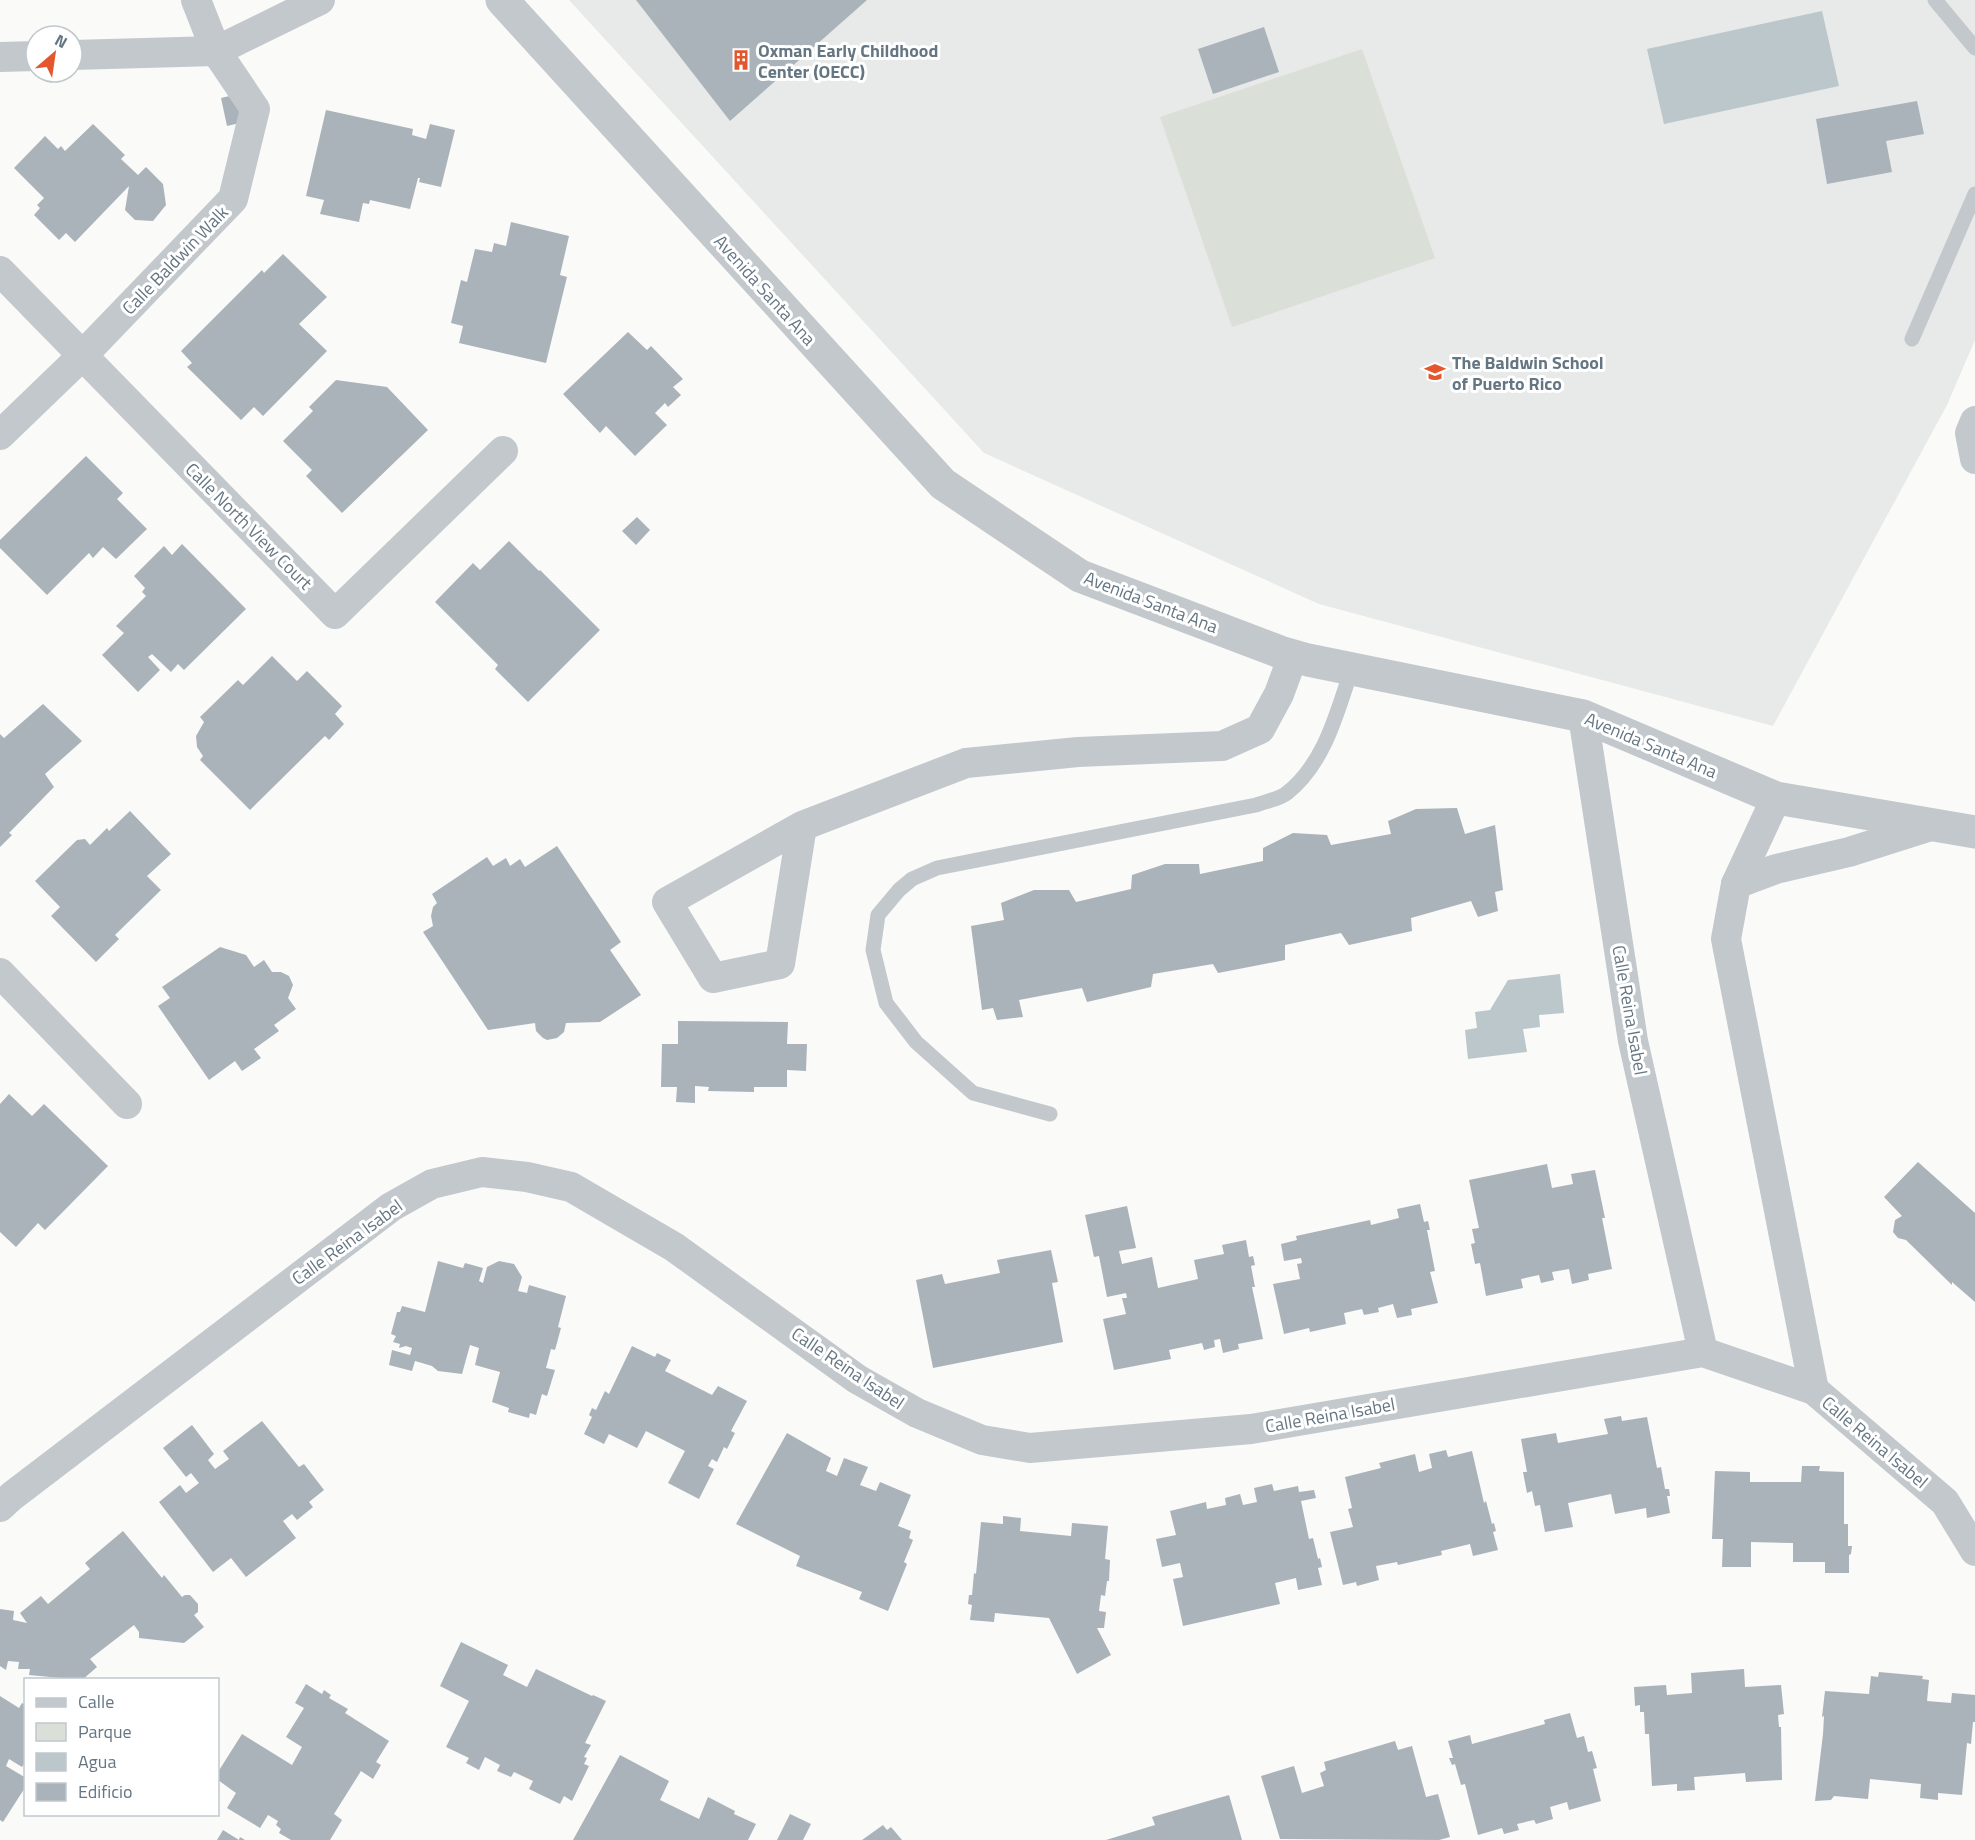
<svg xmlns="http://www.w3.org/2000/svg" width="1975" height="1840" viewBox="0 0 1975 1840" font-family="'Titillium Web',sans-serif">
  <rect width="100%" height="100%" fill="#fafaf8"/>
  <polygon fill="#e8e9e9" points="569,0 1975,0 1975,340 1947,405 1773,726 1319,604 984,453"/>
  <polygon fill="#dadfd7" points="1362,49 1435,258 1232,327 1160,117"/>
  <g fill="#bbc7cb">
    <polygon points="1822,11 1839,86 1664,124 1647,49"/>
    <polygon points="1560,974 1564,1013 1539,1015 1540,1027 1523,1029 1527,1052 1468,1059 1465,1030 1477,1028 1475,1012 1490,1010 1508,980"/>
  </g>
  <g fill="#aab3b9">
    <polygon points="636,0 867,0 730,121"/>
    <polygon points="1264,27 1279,72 1213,94 1198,49"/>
    <polygon points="238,94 244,122 227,126 221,98"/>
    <polygon points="1917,101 1924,134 1886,141 1892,172 1827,184 1816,119"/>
    <polygon points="326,110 413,129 412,135 426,139 430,124 455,130 441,187 419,182 420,178 418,178 410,209 370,200 369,204 363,203 359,222 320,214 324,200 306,196"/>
    <polygon points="93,124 125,155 121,159 138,175 146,167 163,184 166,205 153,221 135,220 125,210 129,186 75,242 66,233 59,240 34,215 40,208 37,205 44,198 14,168 45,136 58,149 61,146 65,151"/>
    <polygon points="511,222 569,236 560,275 567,277 546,363 459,343 463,326 451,323 461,280 467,282 475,249 492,252 494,243 506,246"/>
    <polygon points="283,254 327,297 299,324 327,351 263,416 254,407 241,420 187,367 192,363 181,351 262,270 264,273"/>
    <polygon points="628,332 647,350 651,346 683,379 673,387 681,395 668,407 665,403 655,413 667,425 635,456 606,426 600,433 563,394"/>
    <polygon points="336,380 387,387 428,430 342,513 306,476 312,470 283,441 313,411 309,407"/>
    <polygon points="86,456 123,493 117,499 147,529 116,559 103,547 93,558 89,553 47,595 0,548 0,540"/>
    <polygon points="637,517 650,530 636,545 622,531"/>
    <polygon points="509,541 539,571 540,570 600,630 528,702 495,669 498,665 435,602 473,563 480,570"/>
    <polygon points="182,544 246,609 184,670 178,664 171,672 152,654 148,657 160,670 138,692 102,655 124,633 116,626 146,596 142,592 145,588 134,576 164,546 172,555"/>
    <polygon points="272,656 297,681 307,671 342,706 335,714 344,724 329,740 325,736 250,810 200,760 203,756 197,747 196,736 204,722 200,717 238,680 243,685"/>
    <polygon points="43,704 82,741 45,774 54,787 9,833 12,835 0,847 0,734 4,738"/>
    <polygon points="1457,808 1465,834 1495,825 1503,890 1495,892 1498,911 1478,917 1471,901 1411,918 1412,931 1349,945 1341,933 1285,945 1285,960 1218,973 1213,964 1153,974 1151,987 1087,1002 1082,988 1019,1000 1023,1017 997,1020 993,1008 982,1010 971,926 1004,920 1001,903 1034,890 1069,890 1076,902 1131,889 1132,875 1165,864 1199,864 1200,874 1263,861 1263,848 1293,833 1327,835 1331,845 1391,834 1388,821 1416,809"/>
    <polygon points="130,811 171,854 147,876 161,890 115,935 119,939 96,962 51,916 60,907 35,881 77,840 85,839 90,845 107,828 109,831"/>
    <polygon points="557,846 621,942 610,950 641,995 600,1022 566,1023 564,1032 557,1038 547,1040 543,1038 536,1031 535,1023 488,1030 423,932 433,926 431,916 433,907 437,903 432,894 487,857 493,866 506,858 510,866 520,859 525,867"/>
    <polygon points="220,947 246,955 254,967 264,960 272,972 281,972 289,976 293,985 288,998 296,1009 274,1025 279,1031 254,1049 261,1058 242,1071 235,1061 209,1080 158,1006 170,998 162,987"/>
    <polygon points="678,1021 788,1022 787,1044 807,1044 806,1071 787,1070 787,1087 754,1087 754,1092 708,1091 709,1087 695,1086 695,1103 676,1102 677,1087 661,1087 662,1044 678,1044"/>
    <polygon points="9,1094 32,1116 44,1104 108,1166 45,1230 38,1223 16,1247 0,1232 0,1104"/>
    <polygon points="1918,1162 1975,1213 1975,1302 1952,1282 1952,1285 1906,1240 1898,1238 1893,1232 1895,1220 1902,1216 1884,1197"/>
    <polygon points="1547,1164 1552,1188 1573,1184 1571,1174 1595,1170 1605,1218 1602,1218 1612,1269 1588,1274 1589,1280 1572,1284 1569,1269 1552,1272 1554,1280 1541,1283 1539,1275 1521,1279 1523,1288 1486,1296 1480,1263 1475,1264 1471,1244 1475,1243 1472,1229 1479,1228 1469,1180"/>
    <polygon points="1420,1204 1424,1222 1428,1221 1430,1230 1427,1230 1435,1271 1430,1272 1438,1303 1411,1309 1412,1315 1397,1318 1393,1304 1378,1308 1379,1312 1364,1315 1362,1309 1344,1313 1346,1324 1310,1332 1309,1328 1284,1334 1273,1284 1300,1279 1297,1264 1302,1263 1301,1258 1284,1261 1281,1244 1297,1240 1296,1236 1370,1220 1371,1225 1399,1218 1397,1209"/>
    <polygon points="1127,1206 1136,1248 1119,1251 1122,1264 1152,1257 1158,1288 1198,1279 1194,1260 1224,1254 1222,1245 1246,1240 1249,1257 1253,1256 1255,1265 1251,1266 1255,1287 1252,1287 1263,1339 1238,1344 1239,1349 1223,1353 1220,1339 1214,1340 1215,1347 1204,1350 1202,1343 1169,1350 1171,1359 1114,1370 1103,1319 1126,1314 1122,1298 1127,1298 1126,1293 1107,1297 1099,1256 1094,1257 1085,1215"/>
    <polygon points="1051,1250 1058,1282 1052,1283 1063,1342 933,1368 916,1280 942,1274 945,1284 1000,1273 997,1260"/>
    <polygon points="438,1261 463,1268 465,1263 483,1268 479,1281 483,1283 487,1267 499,1261 514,1264 522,1277 518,1291 527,1293 529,1285 566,1296 558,1327 561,1328 555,1350 551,1349 546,1368 555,1370 547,1396 542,1394 536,1415 530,1413 529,1418 508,1412 509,1408 492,1402 500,1372 475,1365 479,1348 470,1345 462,1374 438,1371 432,1366 415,1361 412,1371 389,1365 392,1350 410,1355 412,1348 406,1346 399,1348 400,1344 393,1342 396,1336 391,1334 397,1312 400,1312 402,1306 425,1312"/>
    <polygon points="632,1346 655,1357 657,1353 671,1360 665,1371 712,1395 718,1386 747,1401 731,1431 735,1433 727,1449 724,1447 717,1462 712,1459 708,1466 714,1469 699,1499 668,1483 685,1451 646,1431 637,1448 609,1434 604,1444 584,1434 592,1417 589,1415 592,1408 596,1410 605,1391 609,1394"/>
    <polygon points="1621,1416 1622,1421 1647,1417 1657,1468 1661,1467 1665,1489 1669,1489 1670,1496 1667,1496 1670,1513 1647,1518 1646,1508 1615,1514 1611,1494 1568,1503 1573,1527 1545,1532 1540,1505 1535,1506 1532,1491 1527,1493 1523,1472 1527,1472 1521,1439 1556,1433 1558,1443 1608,1434 1604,1419"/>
    <polygon points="262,1421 299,1467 304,1464 324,1490 309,1502 313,1507 297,1520 292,1514 283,1521 296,1538 246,1577 231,1558 213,1572 159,1502 180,1485 186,1493 199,1483 191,1473 186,1477 163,1448 192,1425 214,1454 208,1460 215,1469 229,1459 223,1451"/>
    <polygon points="787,1433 831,1458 826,1471 837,1476 844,1458 868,1467 860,1485 876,1491 880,1482 911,1495 898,1526 911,1531 909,1538 913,1540 904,1562 907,1564 888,1611 859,1599 862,1592 796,1566 800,1556 736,1524"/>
    <polygon points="1446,1450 1448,1457 1472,1451 1484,1503 1486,1501 1492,1524 1494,1523 1496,1531 1493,1532 1498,1550 1473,1556 1470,1544 1441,1551 1442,1555 1398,1565 1397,1562 1376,1566 1379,1580 1357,1586 1356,1582 1343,1585 1330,1532 1353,1527 1348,1509 1352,1508 1345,1477 1381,1468 1379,1463 1415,1454 1419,1472 1432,1468 1429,1454"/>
    <polygon points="1802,1466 1820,1466 1819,1471 1844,1472 1844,1524 1848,1524 1848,1546 1852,1546 1851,1554 1849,1555 1849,1573 1825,1573 1825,1562 1793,1562 1793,1543 1751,1542 1751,1567 1722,1567 1723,1539 1712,1539 1715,1471 1750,1472 1750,1482 1801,1482"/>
    <polygon points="1272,1484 1274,1491 1298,1486 1299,1492 1314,1490 1316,1498 1301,1501 1309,1539 1313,1538 1318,1559 1320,1558 1322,1567 1318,1568 1322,1585 1298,1590 1296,1578 1275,1583 1280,1604 1183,1626 1173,1579 1183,1577 1180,1563 1162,1567 1156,1539 1176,1535 1170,1511 1206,1502 1207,1509 1226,1505 1225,1498 1240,1494 1243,1505 1257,1502 1254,1488"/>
    <polygon points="1003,1516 1021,1518 1020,1531 1071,1536 1072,1523 1108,1526 1105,1559 1110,1560 1109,1581 1107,1581 1105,1596 1101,1595 1099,1611 1106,1612 1104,1628 1097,1628 1111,1655 1077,1674 1049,1618 995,1613 994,1622 970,1620 972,1605 968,1604 969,1595 972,1595 974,1573 976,1574 981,1522 1003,1524"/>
    <polygon points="123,1531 162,1578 164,1575 182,1597 185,1595 190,1595 198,1604 198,1612 194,1615 204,1627 184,1643 139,1638 139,1632 134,1625 90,1659 97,1667 82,1680 29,1675 30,1669 18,1669 19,1662 8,1661 6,1670 0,1666 0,1609 14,1611 13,1620 27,1623 20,1613 41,1596 48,1604 90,1569 85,1563"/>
    <polygon points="461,1642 508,1665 503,1675 527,1687 536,1669 592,1696 593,1695 606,1701 585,1743 591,1745 584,1757 587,1758 584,1764 589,1766 572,1801 564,1796 560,1804 529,1789 533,1781 514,1772 511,1777 497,1771 500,1765 485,1757 479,1770 466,1763 469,1758 446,1747 469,1701 440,1686"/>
    <polygon points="1744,1669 1745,1687 1781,1685 1784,1714 1778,1715 1779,1727 1781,1727 1782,1780 1746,1782 1745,1773 1694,1777 1695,1790 1677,1791 1677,1784 1652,1786 1649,1734 1645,1734 1644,1712 1640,1712 1640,1705 1635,1706 1634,1687 1666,1685 1667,1695 1692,1693 1691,1673"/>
    <polygon points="1879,1672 1923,1676 1922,1679 1929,1680 1927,1701 1951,1703 1952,1693 1975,1695 1975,1722 1973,1722 1971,1744 1967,1743 1962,1795 1938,1793 1938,1800 1920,1798 1921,1784 1870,1779 1868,1799 1834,1796 1831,1800 1815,1801 1823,1734 1824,1716 1822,1717 1825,1691 1869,1694 1871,1676 1878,1677"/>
    <polygon points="306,1684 322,1694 324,1690 331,1695 329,1698 348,1709 345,1713 389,1741 376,1762 381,1765 373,1779 361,1771 334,1814 342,1820 330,1840 291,1840 279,1833 281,1829 276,1825 278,1821 268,1815 260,1828 227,1808 236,1793 218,1780 218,1772 242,1734 292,1765 302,1747 286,1737 304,1708 295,1703"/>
    <polygon points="0,1696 19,1708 22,1703 26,1705 26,1761 22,1767 9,1759 6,1766 26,1778 26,1786 3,1822 0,1820"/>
    <polygon points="1570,1713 1577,1738 1584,1736 1588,1752 1592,1751 1597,1768 1593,1769 1601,1801 1569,1810 1567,1802 1550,1807 1553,1819 1536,1824 1534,1820 1517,1824 1519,1830 1504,1834 1502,1828 1478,1835 1465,1784 1461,1785 1455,1764 1452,1765 1449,1758 1453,1758 1448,1741 1470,1735 1472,1744 1545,1724 1544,1720"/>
    <polygon points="1395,1741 1398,1750 1412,1746 1426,1797 1438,1794 1450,1837 1439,1840 1280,1839 1261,1776 1294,1766 1302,1793 1324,1786 1320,1773 1326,1770 1324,1762"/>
    <polygon points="620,1755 669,1781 660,1800 699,1819 708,1797 735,1811 734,1814 756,1824 748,1840 573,1840"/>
    <polygon points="1229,1795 1242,1840 1106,1840 1155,1825 1152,1817"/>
    <polygon points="790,1814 811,1824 803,1840 777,1840"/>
    <polygon points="883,1825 887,1830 891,1827 902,1840 862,1840"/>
    <polygon points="223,1830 239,1840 240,1837 245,1840 217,1840"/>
  </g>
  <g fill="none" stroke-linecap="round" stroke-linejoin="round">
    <g stroke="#c3c8cc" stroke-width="15">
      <polyline points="1935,0 1975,48"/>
      <polyline points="1912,339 1975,194"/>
      <path d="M1050,1114L973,1093L916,1042L886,1003L873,950L878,915L899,890L912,879L937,868L1256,805C1266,801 1280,799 1287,793C1325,763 1337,712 1352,668"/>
    </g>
    <g stroke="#c3c8cc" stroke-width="30">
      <polyline points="72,55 216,51 320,0"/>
      <polyline points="0,57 36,56"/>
      <polyline points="0,271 335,614 503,451"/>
      <polyline points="1975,421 1970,433 1975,459"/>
      <polyline points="0,435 82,356 233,199 255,109 216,51 196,0"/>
      <polyline points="1583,716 1633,1041 1703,1352"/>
      <polyline points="1776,798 1736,884 1726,939 1814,1390"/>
      <polyline points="802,826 780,964 713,978 667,902 802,826 966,763 1078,752 1222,746 1260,729 1279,694 1293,656"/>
      <polyline points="1736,884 1776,869 1849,852 1934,825"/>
      <polyline points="0,973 127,1104"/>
      <polyline points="0,1507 12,1496 391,1207 432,1184 482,1172 527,1177 571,1187 674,1247 857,1379 917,1413 982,1440 1030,1448 1251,1429 1703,1352 1814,1390 1945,1502 1975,1551"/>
    </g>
    <polyline stroke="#c3c8cc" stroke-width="33" points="502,0 943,484 1080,576 1280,652 1308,660 1583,716 1776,798 1975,832"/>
  </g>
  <defs>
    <g id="building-bare" transform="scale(1.62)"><path d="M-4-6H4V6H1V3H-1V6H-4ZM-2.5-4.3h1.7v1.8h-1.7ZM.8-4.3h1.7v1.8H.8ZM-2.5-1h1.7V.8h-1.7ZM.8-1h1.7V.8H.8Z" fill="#e4572e" stroke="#fff" stroke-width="2.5" paint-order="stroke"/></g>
    <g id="school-bare" transform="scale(1.62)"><path d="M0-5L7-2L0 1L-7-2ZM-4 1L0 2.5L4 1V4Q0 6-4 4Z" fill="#e4572e" stroke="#fff" stroke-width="2.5" paint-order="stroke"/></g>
  </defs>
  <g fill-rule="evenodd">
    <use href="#building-bare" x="741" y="60"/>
    <use href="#school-bare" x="1435" y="372"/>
  </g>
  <g text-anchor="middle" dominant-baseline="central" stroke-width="6" stroke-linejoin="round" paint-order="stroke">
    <g font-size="18" font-weight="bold" fill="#657683" stroke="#fff" text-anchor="start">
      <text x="758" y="50">Oxman Early Childhood<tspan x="758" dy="21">Center (OECC)</tspan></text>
      <text x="1452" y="362">The Baldwin School<tspan x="1452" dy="21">of Puerto Rico</tspan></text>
    </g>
    <g font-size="18" fill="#657683" stroke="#fff">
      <text transform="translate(175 260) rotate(-46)">Calle Baldwin Walk</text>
      <text transform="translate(765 290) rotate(48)">Avenida Santa Ana</text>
      <text transform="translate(249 526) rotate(45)">Calle North View Court</text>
      <text transform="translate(1151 602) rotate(21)">Avenida Santa Ana</text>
      <text transform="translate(1651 745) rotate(23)">Avenida Santa Ana</text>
      <text transform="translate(1630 1010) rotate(80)">Calle Reina Isabel</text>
      <text transform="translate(347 1242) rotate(-36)">Calle Reina Isabel</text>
      <text transform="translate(848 1368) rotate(34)">Calle Reina Isabel</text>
      <text transform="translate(1330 1415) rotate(-10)">Calle Reina Isabel</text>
      <text transform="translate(1875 1442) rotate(40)">Calle Reina Isabel</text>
    </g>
  </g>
  <rect x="24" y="1678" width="195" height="138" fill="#ffffff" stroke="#c1c8cd" stroke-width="1.5"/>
  <rect x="36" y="1698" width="30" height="9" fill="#c3c8cc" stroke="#c1c8cd" stroke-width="1.5"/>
  <text x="78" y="1708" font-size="18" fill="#657683">Calle</text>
  <rect x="36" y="1723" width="30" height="18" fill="#dadfd7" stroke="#c1c8cd" stroke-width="1.5"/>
  <text x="78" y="1738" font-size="18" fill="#657683">Parque</text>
  <rect x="36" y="1753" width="30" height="18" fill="#bbc7cb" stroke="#c1c8cd" stroke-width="1.5"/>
  <text x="78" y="1768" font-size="18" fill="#657683">Agua</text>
  <rect x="36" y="1783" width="30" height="18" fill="#aab3b9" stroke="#c1c8cd" stroke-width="1.5"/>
  <text x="78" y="1798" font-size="18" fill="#657683">Edificio</text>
  <g transform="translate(54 54) rotate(29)"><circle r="28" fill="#ffffff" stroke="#c1c8cd" stroke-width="1.5"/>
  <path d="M0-4.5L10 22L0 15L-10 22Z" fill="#e4572e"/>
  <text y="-9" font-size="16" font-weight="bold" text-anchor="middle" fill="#657683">N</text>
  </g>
</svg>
